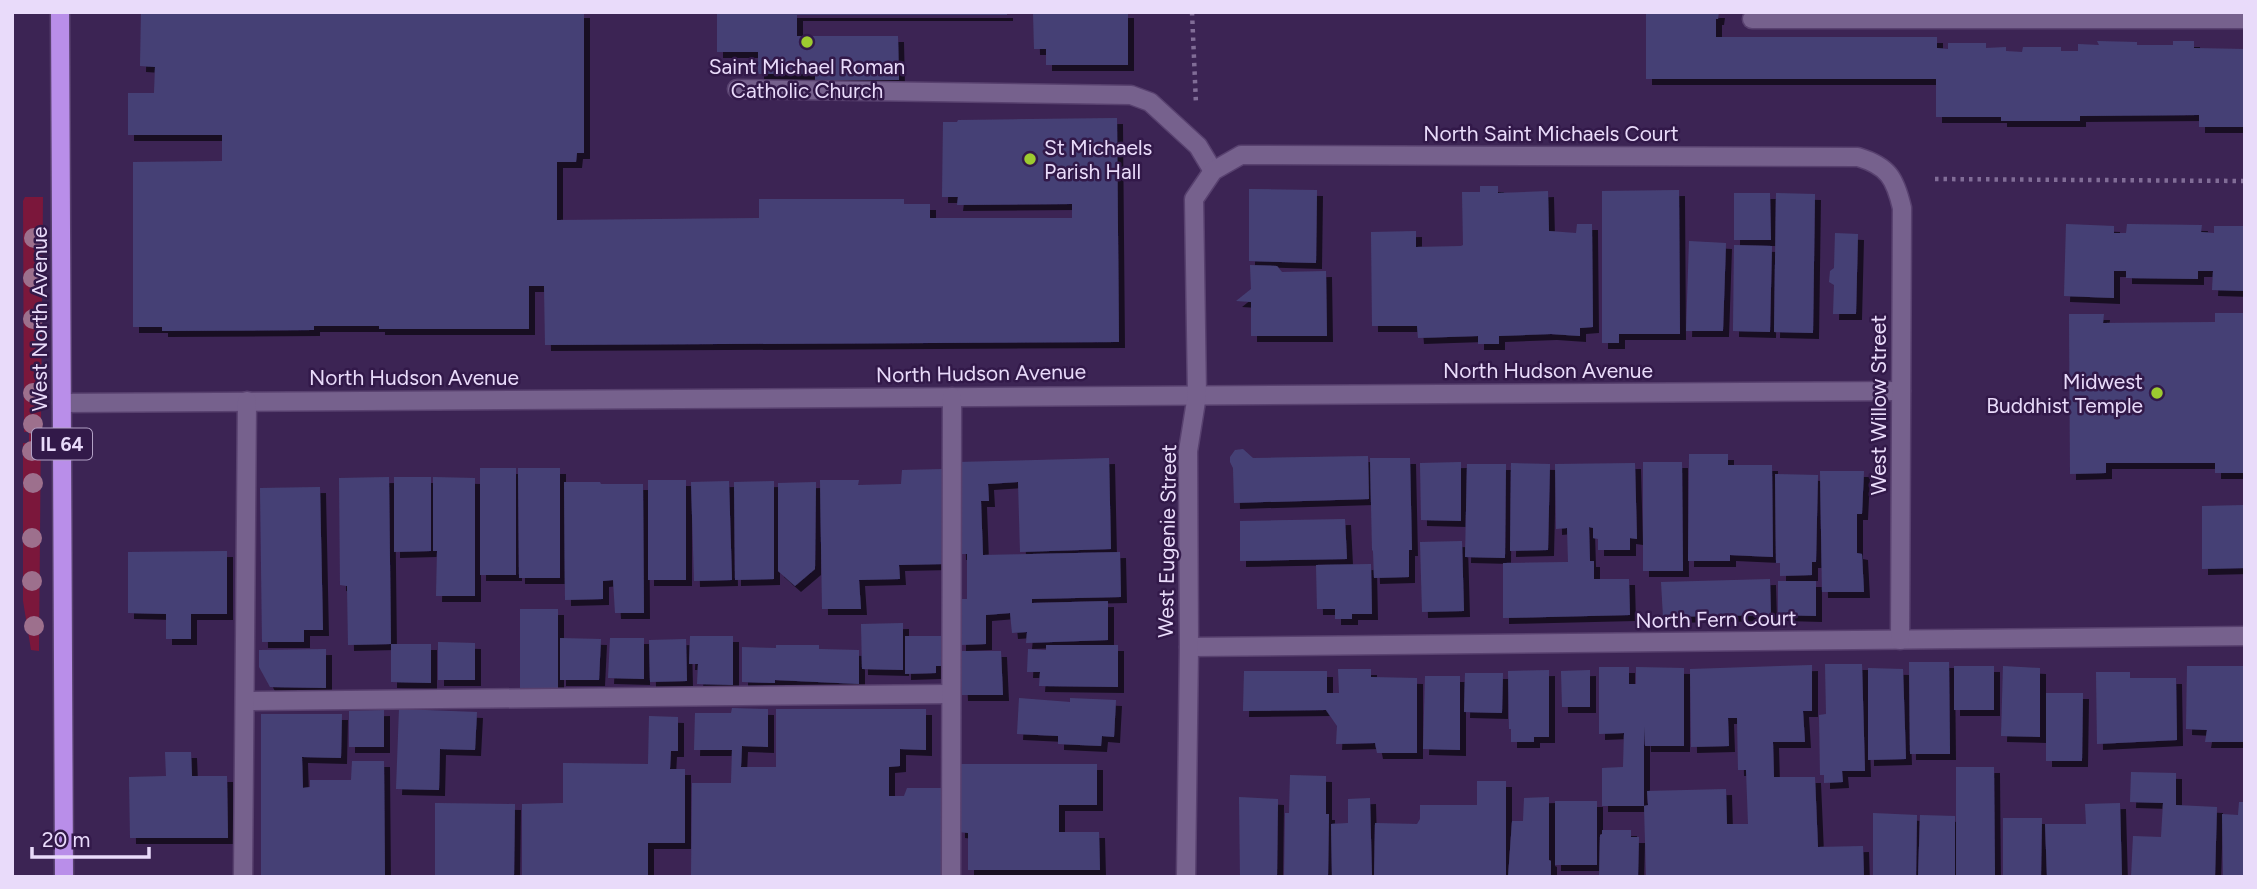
<svg xmlns="http://www.w3.org/2000/svg" width="2257" height="889" viewBox="0 0 2257 889" font-family="Figtree,sans-serif">
  <defs>
    <filter id="shadow"><feDropShadow dx="6" dy="6" stdDeviation="0" flood-color="#0009"/></filter>
  </defs>
  <rect width="100%" height="100%" fill="#3c2454"/>
  <polygon fill="#7b173b" points="25,197 43,197 39,651 31,650 23,601 23,443 29,443 29,432 24,432 23,201"/>
  <g fill="#454175" filter="url(#shadow)">
    <polygon points="141,12 584,12 584,153 577,153 576,162 557,162 557,220 759,218 759,199 904,199 904,204 930,204 930,218 1072,218 1072,204 957,205 958,197 942,197 943,122 957,122 958,120 1117,118 1119,342 545,345 544,286 529,286 529,329 379,329 379,326 314,326 314,330 162,331 162,327 133,327 133,162 222,161 222,135 128,135 128,93 154,93 155,67 140,66"/>
    <polygon points="717,12 1007,12 1007,15 797,15 797,36 898,36 899,80 815,80 815,74 758,74 758,52 717,52"/>
    <polygon points="1033,12 1128,12 1128,65 1046,65 1046,49 1034,49"/>
    <polygon points="1646,12 1719,12 1718,19 1716,19 1716,37 1937,37 1937,48 1948,49 1948,43 1986,43 1986,48 2006,47 2006,51 2022,52 2023,47 2061,47 2061,51 2078,51 2078,44 2099,45 2097,41 2137,42 2137,45 2173,45 2173,41 2194,41 2194,48 2245,49 2245,127 2199,127 2199,115 2080,116 2080,121 2001,121 2001,117 1936,117 1936,79 1646,79"/>
    <polygon points="1480,186 1498,186 1498,193 1548,191 1549,231 1576,233 1577,224 1592,224 1593,327 1580,328 1580,336 1551,334 1499,336 1499,344 1478,344 1478,336 1418,338 1417,326 1372,326 1371,232 1416,231 1416,247 1461,246 1463,245 1462,192 1480,192"/>
    <polygon points="1249,189 1317,190 1316,263 1249,261"/>
    <polygon points="1679,190 1680,334 1619,334 1619,343 1602,343 1602,191"/>
    <polygon points="1734,193 1770,193 1771,240 1734,240"/>
    <polygon points="1776,193 1815,194 1813,333 1774,332"/>
    <polygon points="2066,224 2114,226 2114,233 2126,233 2127,224 2202,225 2201,232 2214,233 2214,226 2245,226 2245,291 2212,290 2213,271 2198,271 2198,279 2126,278 2126,271 2114,271 2114,298 2064,296"/>
    <polygon points="1835,233 1858,234 1856,314 1833,314 1834,285 1829,282 1830,271 1834,268"/>
    <polygon points="1689,241 1726,243 1723,331 1686,331"/>
    <polygon points="1734,245 1772,246 1770,332 1733,331"/>
    <polygon points="1250,265 1277,266 1282,272 1326,271 1327,336 1251,336 1251,302 1236,301 1251,289"/>
    <polygon points="2215,313 2245,313 2245,473 2215,473 2215,463 2106,463 2106,473 2070,474 2069,314 2104,314 2103,323 2215,322"/>
    <polygon points="1243,449 1253,458 1368,456 1369,499 1234,503 1233,468 1230,462 1230,457 1235,450"/>
    <polygon points="1689,454 1728,454 1728,465 1772,465 1773,557 1730,555 1730,561 1688,561"/>
    <polygon points="1109,458 1111,549 1020,552 1018,482 988,484 989,501 981,501 983,555 1120,552 1121,597 1032,599 1032,603 1108,601 1108,640 1026,643 1027,632 1012,633 1010,613 986,615 986,644 960,645 960,599 967,599 967,554 960,554 958,462"/>
    <polygon points="1370,458 1410,458 1412,550 1409,550 1409,577 1374,578 1373,551 1372,550"/>
    <polygon points="1461,462 1461,521 1421,520 1420,463"/>
    <polygon points="1643,462 1682,462 1683,571 1643,571"/>
    <polygon points="1511,463 1550,464 1548,550 1510,551"/>
    <polygon points="1635,463 1637,539 1630,538 1630,550 1598,550 1598,539 1593,538 1593,528 1589,527 1590,561 1594,561 1594,579 1629,579 1630,615 1503,618 1503,563 1568,562 1567,528 1556,529 1555,464"/>
    <polygon points="1467,464 1506,464 1505,558 1465,557"/>
    <rect x="480" y="468" width="36" height="107"/>
    <polygon points="518,468 560,468 560,578 519,578"/>
    <polygon points="944,469 945,564 899,565 900,579 859,580 861,609 822,609 820,480 859,480 858,485 901,484 902,470"/>
    <polygon points="1820,471 1864,471 1862,514 1857,514 1857,553 1862,554 1864,592 1822,592"/>
    <polygon points="1775,474 1818,475 1816,562 1812,562 1812,575 1780,576 1780,563 1776,563"/>
    <polygon points="389,477 391,644 348,645 347,586 340,585 339,478"/>
    <polygon points="394,477 431,477 431,551 394,552"/>
    <polygon points="433,477 475,478 475,596 436,596 437,551 433,551"/>
    <rect x="648" y="480" width="38" height="100"/>
    <polygon points="729,481 732,580 694,581 691,482"/>
    <polygon points="774,481 774,579 735,580 734,482"/>
    <polygon points="564,482 600,482 601,484 643,484 644,613 615,613 613,580 603,581 603,599 565,600"/>
    <polygon points="816,482 815,569 795,586 778,571 778,483"/>
    <polygon points="320,487 323,630 304,630 304,642 262,642 260,488"/>
    <polygon points="2245,505 2245,568 2202,569 2202,506"/>
    <polygon points="1345,519 1347,559 1240,561 1240,521"/>
    <polygon points="1462,541 1464,611 1422,612 1420,542"/>
    <polygon points="227,551 227,614 191,614 191,639 166,639 166,614 128,613 128,552"/>
    <polygon points="1371,564 1372,614 1352,614 1352,619 1335,619 1335,609 1317,609 1316,565"/>
    <polygon points="1770,579 1771,615 1663,617 1661,582"/>
    <polygon points="1778,581 1816,581 1816,616 1778,615"/>
    <rect x="520" y="609" width="38" height="79"/>
    <polygon points="903,623 903,670 862,669 861,624"/>
    <polygon points="690,636 733,636 733,685 697,684 698,664 689,664"/>
    <polygon points="905,636 942,636 941,666 936,666 936,673 905,674"/>
    <polygon points="560,638 601,639 599,680 560,680"/>
    <polygon points="610,638 644,638 644,679 608,678"/>
    <polygon points="686,639 687,681 650,682 649,640"/>
    <polygon points="438,642 475,643 475,680 438,680"/>
    <polygon points="391,644 431,644 431,683 391,682"/>
    <polygon points="776,645 819,645 819,649 859,650 859,684 775,680 775,683 742,682 742,647 776,648"/>
    <polygon points="1046,645 1118,645 1118,687 1039,686 1040,672 1027,672 1028,649 1046,650"/>
    <polygon points="326,649 326,688 270,687 259,667 259,650"/>
    <polygon points="960,651 1001,651 1003,695 962,695"/>
    <polygon points="1909,662 1949,662 1950,754 1910,754"/>
    <polygon points="1825,664 1862,664 1865,771 1842,771 1843,782 1824,783 1824,775 1820,775 1819,715 1826,714"/>
    <polygon points="1812,665 1812,711 1803,711 1805,742 1773,742 1774,777 1815,777 1818,847 1863,846 1864,877 1646,877 1644,806 1648,805 1647,791 1726,789 1727,824 1748,824 1746,770 1738,770 1737,718 1728,718 1729,746 1691,747 1690,669"/>
    <rect x="1954" y="666" width="40" height="44"/>
    <polygon points="2003,666 2040,668 2040,737 2001,736"/>
    <polygon points="2187,666 2245,666 2245,742 2205,742 2207,730 2186,729"/>
    <polygon points="1599,667 1629,667 1629,684 1636,684 1636,667 1684,668 1684,746 1645,746 1644,726 1644,806 1602,806 1602,768 1623,767 1624,733 1599,734"/>
    <polygon points="1868,668 1903,669 1906,759 1868,760"/>
    <polygon points="1338,669 1371,669 1371,677 1417,678 1417,753 1377,753 1375,743 1336,744 1337,726 1326,710 1243,711 1244,671 1327,671 1327,693 1339,693"/>
    <polygon points="1549,670 1549,737 1534,737 1534,742 1511,742 1511,729 1509,729 1508,671"/>
    <polygon points="1590,670 1590,707 1562,707 1561,671"/>
    <polygon points="2096,672 2130,672 2130,678 2176,678 2177,740 2097,744"/>
    <polygon points="1465,673 1503,673 1502,713 1464,712"/>
    <polygon points="1425,676 1460,676 1460,750 1423,749"/>
    <polygon points="2046,693 2083,693 2082,761 2046,761"/>
    <polygon points="1019,698 1070,702 1070,698 1116,700 1114,737 1102,736 1101,746 1058,744 1058,736 1017,734"/>
    <polygon points="732,708 768,709 768,747 742,746 741,767 776,767 776,709 926,709 926,750 900,749 900,766 889,767 889,796 904,796 907,788 944,788 944,877 691,877 692,783 731,783 732,750 694,750 695,713 731,713"/>
    <polygon points="399,709 477,712 475,750 440,749 439,790 396,789"/>
    <polygon points="384,710 384,747 349,747 349,711"/>
    <polygon points="261,714 342,714 341,758 302,757 303,788 310,787 310,780 351,780 352,761 384,761 385,877 261,877"/>
    <polygon points="649,716 678,717 678,751 671,751 670,769 685,769 685,843 648,843 648,877 522,877 522,804 563,803 563,763 648,764"/>
    <polygon points="165,752 191,752 192,776 227,776 228,838 130,838 129,777 166,776"/>
    <polygon points="958,764 1097,764 1097,805 1059,805 1059,832 1099,832 1100,870 968,870 968,833 959,832"/>
    <polygon points="1956,767 1994,767 1995,877 1956,877"/>
    <polygon points="2131,772 2176,773 2176,805 2217,807 2215,877 2131,877 2133,836 2161,837 2163,803 2130,802"/>
    <polygon points="1290,775 1326,776 1326,814 1329,814 1328,877 1284,877 1285,813 1289,813"/>
    <polygon points="1477,781 1506,781 1506,877 1374,877 1375,823 1417,824 1420,819 1420,805 1477,805"/>
    <polygon points="1239,797 1278,799 1277,877 1240,877"/>
    <polygon points="1549,797 1549,860 1551,861 1551,877 1508,877 1512,821 1523,821 1524,798"/>
    <polygon points="1370,798 1372,877 1332,877 1331,824 1348,823 1348,799"/>
    <rect x="1555" y="801" width="42" height="64"/>
    <polygon points="2239,802 2245,802 2245,877 2223,877 2222,814 2238,815"/>
    <polygon points="435,803 515,804 514,877 435,877"/>
    <polygon points="2120,803 2122,877 2047,877 2045,824 2086,824 2085,804"/>
    <polygon points="1873,813 1917,815 1916,877 1873,877"/>
    <polygon points="1920,815 1955,816 1955,877 1918,877"/>
    <polygon points="2003,818 2042,818 2041,877 2003,877"/>
    <polygon points="1602,830 1631,830 1631,837 1639,837 1638,877 1599,877 1600,835 1602,834"/>
  </g>
  <g fill="none" stroke-linecap="round" stroke-linejoin="round">
    <g stroke="#58416f" stroke-width="21">
      <g id="minor">
        <polyline points="1752,19 2245,19"/>
        <polyline points="737,89 1131,95 1150,102 1198,146 1213,171"/>
        <polyline points="62,403 1901,391"/>
        <polyline points="1189,647 2245,636"/>
        <polyline points="245,701 950,694"/>
        <polyline points="243,877 247,401"/>
        <polyline points="951,877 952,397"/>
        <path d="M1186,877L1189,647L1188,451L1197,395L1194,199L1213,171L1241,155L1858,157C1888,166 1895,178 1902,208L1900,640"/>
      </g>
    </g>
    <g stroke="#58416f" stroke-width="21">
      <polyline id="major" points="60,12 64,877"/>
    </g>
    <g stroke="#816d97" stroke-width="4.5" stroke-dasharray="3.5 5" stroke-linecap="butt">
      <polyline points="1192,12 1196,104"/>
      <polyline points="1935,179 2245,181"/>
    </g>
    <use href="#minor" stroke="#76618d" stroke-width="18"/>
    <use href="#major" stroke="#b98ee9" stroke-width="18"/>
  </g>
  <g fill="#9d708d">
    <circle cx="34" cy="238" r="10"/>
    <circle cx="33" cy="278" r="10"/>
    <circle cx="33" cy="319" r="10"/>
    <circle cx="33" cy="393" r="10"/>
    <circle cx="33" cy="424" r="10"/>
    <circle cx="32" cy="451" r="10"/>
    <circle cx="33" cy="483" r="10"/>
    <circle cx="32" cy="538" r="10"/>
    <circle cx="32" cy="581" r="10"/>
    <circle cx="34" cy="626" r="10"/>
  </g>
  <g fill="#9dca30" stroke="#321949" stroke-width="2.5">
    <circle cx="807" cy="42" r="7"/>
    <circle cx="1030" cy="159" r="7"/>
    <circle cx="2157" cy="393" r="7"/>
  </g>
  <g text-anchor="middle" dominant-baseline="central" stroke-width="5" stroke-linejoin="round" paint-order="stroke">
    <rect fill="#321949" stroke="#b2a1c5" stroke-width="2" x="32" y="428.5" width="60" height="31" rx="5"/>
    <g font-size="19" font-weight="bold" fill="#e9dbfa">
      <text x="62" y="444">IL 64</text>
    </g>
    <g font-size="21" fill="#e9dbfa" stroke="#321949">
      <text x="807" y="66">Saint Michael Roman<tspan x="807" dy="24">Catholic Church</tspan></text>
      <text x="1044" y="147" text-anchor="start">St Michaels<tspan x="1044" dy="24">Parish Hall</tspan></text>
      <text x="2143" y="381" text-anchor="end">Midwest<tspan x="2143" dy="24">Buddhist Temple</tspan></text>
    </g>
    <g font-size="21" fill="#e9dbfa" stroke="#321949">
      <text x="1551" y="133">North Saint Michaels Court</text>
      <text transform="translate(39 319) rotate(-90)">West North Avenue</text>
      <text x="1548" y="370">North Hudson Avenue</text>
      <text transform="translate(981 373) rotate(-1)">North Hudson Avenue</text>
      <text x="414" y="377">North Hudson Avenue</text>
      <text transform="translate(1878 405) rotate(-90)">West Willow Street</text>
      <text transform="translate(1167 541) rotate(-89)">West Eugenie Street</text>
      <text transform="translate(1716 619) rotate(-1)">North Fern Court</text>
    </g>
  </g>
  <rect width="2257" height="889" fill="none" stroke="#e9dbfa" stroke-width="28"/>
  <path d="M32 847v10h117v-10" fill="none" stroke="#e9dbfa" stroke-width="3.5"/>
  <text x="42" y="847" font-size="21" fill="#e9dbfa" stroke="#321949" stroke-width="5" paint-order="stroke">20 m</text>
</svg>
